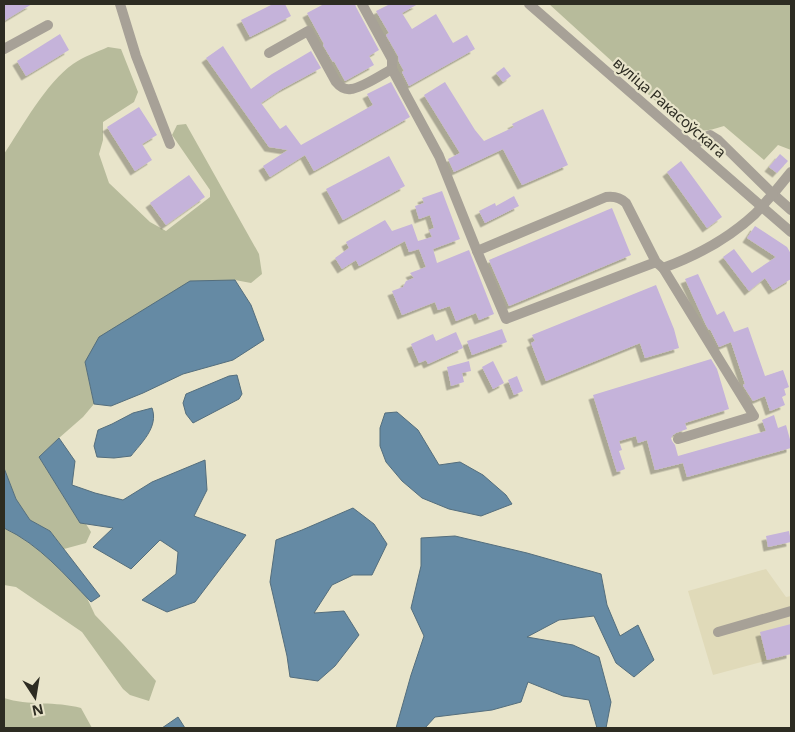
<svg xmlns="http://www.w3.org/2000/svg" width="795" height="732" viewBox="0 0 795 732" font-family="'Noto Sans',sans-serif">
  <defs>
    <filter id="shadow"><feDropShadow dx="-4.5" dy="4.5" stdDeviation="0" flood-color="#0004"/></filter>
  </defs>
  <rect width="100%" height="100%" fill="#e8e4ca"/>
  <polygon fill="#e0dab9" points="766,569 786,597 791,596 791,654 713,675 688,591"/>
  <g fill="#b7bb9b">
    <path d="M549,4H791V150L778,145L764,160L724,126C704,132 703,132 683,126Z"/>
    <path d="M108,47L121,49L138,92L134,102L103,122V140L99,154L109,183L150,222L166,231L210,197V190L172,135L177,125L186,124L259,254L262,274L251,283L235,280L85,362L94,404L83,417L59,438L39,457L80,523L86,524L91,532L86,543L64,549L50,531L30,520L16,499L4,468V154C22,127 46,83 73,64C83,57 97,52 108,47Z"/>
    <polygon points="4,528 18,535 42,552 69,579 87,598 95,615 123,644 156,681 149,701 130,695 123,689 82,632 16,587 4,585"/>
    <path d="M4,698C28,706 56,701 81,708L92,728H4Z"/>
  </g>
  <g fill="#658aa4" stroke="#546e7d">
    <polygon points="235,280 251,305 264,340 233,360 183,374 143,393 111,406 94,404 85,362 99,337 190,281"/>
    <polygon points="237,375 242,394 239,399 193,423 186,414 183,403 186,394 229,376"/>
    <path d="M152,408C159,427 141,443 131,456L114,458L97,457L94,446L98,430L112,424L133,413Z"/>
    <polygon points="397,412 418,430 439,465 460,462 483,475 506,495 512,504 481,516 449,509 422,498 402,481 386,462 380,446 380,428 385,413"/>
    <polygon points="59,438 75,461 72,485 95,493 123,500 152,482 205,460 207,490 194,516 246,535 195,602 167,612 142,600 176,574 178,552 160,540 131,569 93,547 113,528 80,523 39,457"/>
    <path d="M4,468L16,499L30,520L50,531L100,596L91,602C64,574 40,545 4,528Z"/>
    <polygon points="353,508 374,524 387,544 372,575 353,575 332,585 314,613 344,611 359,635 335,666 318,681 290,677 287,656 270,582 276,540 302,530"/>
    <polygon points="455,536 527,553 601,574 607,605 620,636 638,625 654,660 634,677 616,663 594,616 559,620 527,637 573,645 599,657 611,702 606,728 597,728 589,700 563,696 528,682 521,702 492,710 435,717 425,728 396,728 411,675 424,636 411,608 421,566 421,538"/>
    <polygon points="178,717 185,728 162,728"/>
  </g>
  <g fill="#c5b3da" filter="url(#shadow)">
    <polygon points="4,4 32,4 4,21"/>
    <polygon points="273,4 285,4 291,16 250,37 241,20"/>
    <polygon points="324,4 355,4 356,7 379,50 369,56 374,65 345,81 334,61 333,62 323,45 324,44 307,13"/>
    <polygon points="390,4 418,4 402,13 412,29 436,14 453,43 467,35 475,49 409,86 402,72 404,71 399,62 398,56 386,35 389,33 376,11"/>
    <polygon points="60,34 69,50 26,76 17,61"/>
    <polygon points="223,46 251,89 272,74 311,51 321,68 282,89 261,103 280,129 286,125 301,145 373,105 367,94 391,82 410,117 314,171 305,155 270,177 263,166 288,150 269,147 206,58"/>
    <polygon points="504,67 511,76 503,82 496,73"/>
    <polygon points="445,82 475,130 484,141 514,127 512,124 543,109 568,165 522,185 503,149 454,172 448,159 460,153 424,95"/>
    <polygon points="139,107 157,135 142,144 152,160 135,171 107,127"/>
    <polygon points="780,154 788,161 777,173 769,167"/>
    <polygon points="389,156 405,186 343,220 326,189"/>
    <polygon points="681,161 722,217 707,228 667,172"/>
    <polygon points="189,175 205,197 166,225 150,203"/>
    <polygon points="442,191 460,239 433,249 437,263 469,250 494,314 479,320 476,313 456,321 450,306 438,310 435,302 402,315 392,291 403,287 406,281 414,278 410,273 426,267 419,249 409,252 405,241 359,266 356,260 342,269 335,258 349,248 346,242 385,220 392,231 412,224 418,241 432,237 429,230 434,228 430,215 419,219 415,206 424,203 422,198"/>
    <polygon points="514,196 519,206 485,223 479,211 495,203 496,206"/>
    <polygon points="612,208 631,255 509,306 489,260"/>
    <polygon points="755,226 787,247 791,254 791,279 773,290 765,278 749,291 723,257 734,249 752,273 776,257 747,238"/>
    <polygon points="698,274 717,315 724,311 734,332 748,327 765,376 783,370 789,387 784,389 786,395 782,397 785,405 770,411 765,396 753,401 744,387 743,385 745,384 731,342 719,347 710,329 709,330 706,325 685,279"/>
    <polygon points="656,285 674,329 679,348 645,358 640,343 546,381 531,343 535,341 532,335"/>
    <polygon points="502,329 507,342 472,355 467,341"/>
    <polygon points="456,332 463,348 428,364 426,360 419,363 411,344 433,334 436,341"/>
    <polygon points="711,359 717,369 729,409 685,423 687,429 676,433 673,435 671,438 672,441 675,445 678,456 766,431 762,420 774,415 778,428 786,425 791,443 791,448 687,477 683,463 655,470 647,440 638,443 636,436 619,441 622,450 619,451 625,469 617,472 593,395"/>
    <polygon points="469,361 471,371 462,373 464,382 451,386 447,367"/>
    <polygon points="493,361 504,383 493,389 482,367"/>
    <polygon points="517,376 523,391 514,395 508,380"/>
    <polygon points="789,531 791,542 768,547 766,536"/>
    <polygon points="791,624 791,654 767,660 760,632"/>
  </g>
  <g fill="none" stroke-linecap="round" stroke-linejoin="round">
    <g stroke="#a7a197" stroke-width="10">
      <polyline points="120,4 136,56 170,144"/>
      <polyline points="362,4 392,59 392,69 439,156 477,251"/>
      <polyline points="529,4 791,232"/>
      <polyline points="4,49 48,25"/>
      <path d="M269,53L308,31L336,82C340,87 344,90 351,89C360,89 383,74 392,69"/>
      <polyline points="791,172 773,194 791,210"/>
      <path d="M656,262L506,319L477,251L606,197C614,196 620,197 626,203L656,262L663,268"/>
      <path d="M678,439L754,416L663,268C696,256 728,239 755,214C761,208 767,200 773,194L718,140L710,135L701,139L693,147"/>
      <polyline points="718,632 791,611"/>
    </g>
  </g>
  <g text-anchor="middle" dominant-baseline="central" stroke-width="4.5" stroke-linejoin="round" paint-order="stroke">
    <g font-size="15" fill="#2d2c22" stroke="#e8e4ca">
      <text transform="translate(670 107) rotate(41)">вуліца Ракасоўскага</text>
    </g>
  </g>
  <rect width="795" height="732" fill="none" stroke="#2d2c22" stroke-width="10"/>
  <g transform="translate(35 697) rotate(168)" stroke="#e8e4ca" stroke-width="4" paint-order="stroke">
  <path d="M0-4L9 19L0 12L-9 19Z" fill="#2d2c22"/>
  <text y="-8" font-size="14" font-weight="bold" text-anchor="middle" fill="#2d2c22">N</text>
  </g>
</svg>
